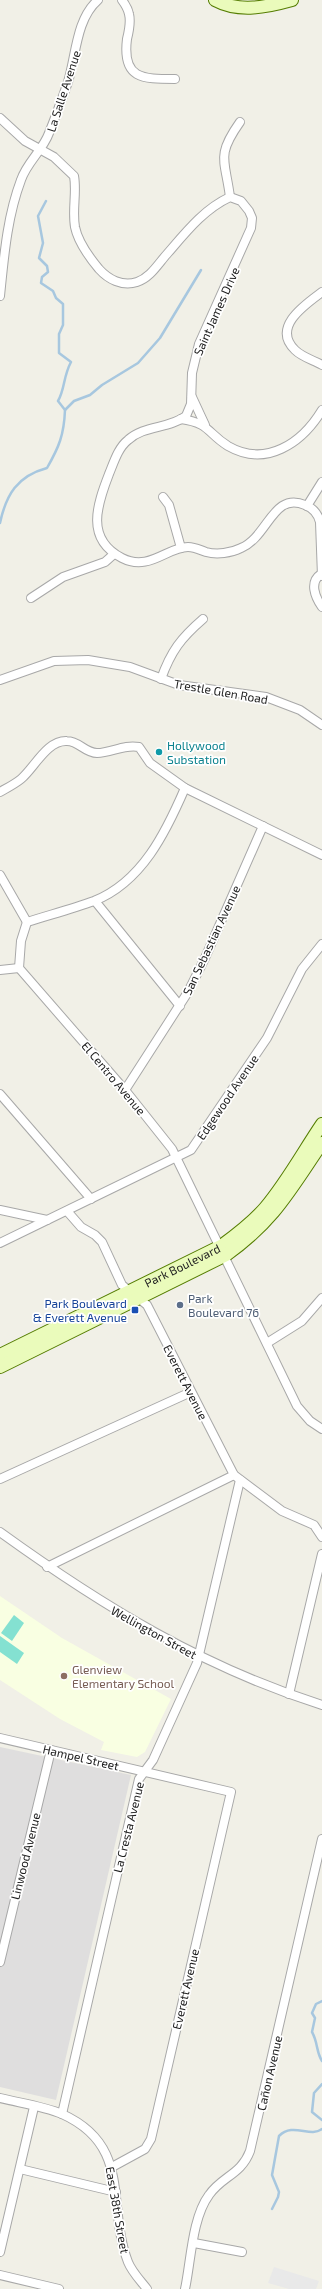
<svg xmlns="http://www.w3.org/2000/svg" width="322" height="2289" viewBox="0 0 322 2289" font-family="'Exo 2',sans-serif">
  <rect width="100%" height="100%" fill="#f1f0e7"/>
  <polygon fill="#dfdede" points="0,1747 131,1775 56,2100 0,2087"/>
  <polygon fill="#f9ffe2" points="0,1596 62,1638 171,1699 145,1752 137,1757 101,1750 104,1742 60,1719 0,1680"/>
  <g fill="#84e1d1">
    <polygon points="14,1615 24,1623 12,1641 1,1633"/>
    <polygon points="0,1636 24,1653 17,1664 0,1652"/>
  </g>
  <polygon fill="#e9e9e9" points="274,2267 319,2281 316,2289 289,2289 268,2283"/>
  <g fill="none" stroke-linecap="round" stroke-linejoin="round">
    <g stroke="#a7c7df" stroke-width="2.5">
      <polyline points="65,410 74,401 90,395 102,385 138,363 160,338 201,270"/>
      <path d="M0,523C6,495 17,476 47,468C59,447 64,435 65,410L58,401C65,389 63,377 71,362L59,353V334L63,325V304L56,298L53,291L41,283L42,277L48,272L47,266L39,258L43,243L38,216L46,201"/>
      <path d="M322,2001L316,2004L312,2013L315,2018L312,2032C318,2042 316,2052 322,2061"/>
      <polyline points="322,2084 314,2093 312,2112 322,2120"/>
      <path d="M272,2209L278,2197L279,2192L272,2175L279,2136C293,2122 310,2138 322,2129"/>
    </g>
    <g stroke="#a8a8a8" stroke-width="10">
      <g id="street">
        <path d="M122,0C125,4 128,9 129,14C131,22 129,31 127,39C122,79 142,79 175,79"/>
        <path d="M0,118L25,141L54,157L74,176C77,192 72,210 75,227C78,242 89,257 99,269C108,279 122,287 137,282C150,278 158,264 167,254C186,232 204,209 230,197L241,201L249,211L252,218L251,228L199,344L192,373L191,404L186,416C169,429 144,425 128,440C118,448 114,462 109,474C97,505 85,539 122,558C149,572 167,547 188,547C195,547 200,550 206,552C217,555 231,553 241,548C268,537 273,491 305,505C313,508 318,514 320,522L322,576"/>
        <path d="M230,197C225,159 216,156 240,122"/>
        <path d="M322,292C306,304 271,327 295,350C302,357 313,360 322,365"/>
        <path d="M0,296C4,257 7,217 21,180C27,162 43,150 49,133C56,116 62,99 68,82C76,56 76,19 98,0"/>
        <polyline points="192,397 205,425"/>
        <path d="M181,419C210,423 207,433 228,446C266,468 302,443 322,410"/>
        <polyline points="163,497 169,505 181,548"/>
        <polyline points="307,506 322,482"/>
        <path d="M321,574C309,582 315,597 322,607"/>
        <polyline points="31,598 63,577 105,562 114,554"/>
        <path d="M161,679C171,651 181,638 203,619"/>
        <polyline points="0,680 54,661 88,660 130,667 179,685 266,697 300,710 322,725"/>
        <path d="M0,792C7,788 15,784 21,779C35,767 47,740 67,741C79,741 85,753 97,753C111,753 124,744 139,747L150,763L185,788L322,855"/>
        <polyline points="0,875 27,922"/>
        <polyline points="95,901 180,1006"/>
        <polyline points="27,922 21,941 19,968 125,1090 172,1149 297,1406 310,1421 322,1429"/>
        <path d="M27,922C49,915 72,909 94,901C142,882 166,832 185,788"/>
        <polyline points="0,970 19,968"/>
        <polyline points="125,1090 188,992 205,958 263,826"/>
        <polyline points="0,1094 91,1199"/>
        <polyline points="0,1210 47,1220"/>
        <polyline points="67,1211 81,1227 95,1235 102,1242 122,1285 147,1305 234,1475 282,1511 314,1525 322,1537"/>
        <polyline points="0,1243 191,1150 267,1038 302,969 322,944"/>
        <polyline points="267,1343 302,1321 322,1298"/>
        <polyline points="0,1479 191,1392"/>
        <path d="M0,1532C101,1605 202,1667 322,1705"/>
        <polyline points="47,1567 234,1475"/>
        <polyline points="289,1694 322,1554"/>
        <polyline points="0,1738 231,1792 151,2139 145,2149 112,2167"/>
        <polyline points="0,1962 51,1750"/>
        <path d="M0,2098C20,2103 43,2106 62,2114C133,2146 106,2205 128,2262C132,2272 140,2280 147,2289"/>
        <polyline points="62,2114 139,1779 153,1760 197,1663 240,1480"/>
        <polyline points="20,2169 116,2192"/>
        <polyline points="194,2243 242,2252"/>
        <polyline points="0,2252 34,2107"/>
        <polyline points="0,2275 59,2289"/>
        <path d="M185,2289C191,2261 192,2218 209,2195C222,2176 241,2175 250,2151L322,1839"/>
      </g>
    </g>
    <g stroke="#557d02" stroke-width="14">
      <g id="secondary">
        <path d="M215,0C239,13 267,7 292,0"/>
        <path id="s1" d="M0,1355L221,1246C236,1235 252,1223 265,1208C287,1182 303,1152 322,1124"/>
        <path d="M0,1367L226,1255C274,1221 290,1190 322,1143"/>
      </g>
    </g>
    <use href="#street" stroke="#fff" stroke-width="8"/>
    <use href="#secondary" stroke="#eafbbb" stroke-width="12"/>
  </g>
  <circle fill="#0f9aa8" stroke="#fff" stroke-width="1.5" cx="159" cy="752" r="4"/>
  <circle fill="#5c6f8a" stroke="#fff" stroke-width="1.5" cx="180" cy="1305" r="4"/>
  <rect fill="#1a4fb4" stroke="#fff" stroke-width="1.5" x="131" y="1306" width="8" height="8" rx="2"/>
  <circle fill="#8d6e63" stroke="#fff" stroke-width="1.5" cx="64" cy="1676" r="4"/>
  <g text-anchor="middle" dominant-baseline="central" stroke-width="3.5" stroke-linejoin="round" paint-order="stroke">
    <g font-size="12" fill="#212121" stroke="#fff">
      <text transform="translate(63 91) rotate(-72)">La Salle Avenue</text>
      <text transform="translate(216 311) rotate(-66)">Saint James Drive</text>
      <text transform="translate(221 691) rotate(10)">Trestle Glen Road</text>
      <text transform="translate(211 940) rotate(-65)">San Sebastian Avenue</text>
      <text transform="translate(114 1078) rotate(50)">El Centro Avenue</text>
      <text transform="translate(227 1097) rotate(-56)">Edgewood Avenue</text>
      <text stroke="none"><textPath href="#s1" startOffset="203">Park Boulevard</textPath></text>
      <text transform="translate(186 1382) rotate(63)">Everett Avenue</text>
      <text transform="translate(154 1632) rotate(29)">Wellington Street</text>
      <text transform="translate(81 1757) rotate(13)">Hampel Street</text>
      <text transform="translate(128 1827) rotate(-76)">La Cresta Avenue</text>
      <text transform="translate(25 1856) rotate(-76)">Linwood Avenue</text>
      <text transform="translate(185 1989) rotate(-77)">Everett Avenue</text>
      <text transform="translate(269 2073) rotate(-77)">Cañon Avenue</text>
      <text transform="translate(118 2210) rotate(80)">East 38th Street</text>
    </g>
    <g font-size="12" fill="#0d838f" stroke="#fff" text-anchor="start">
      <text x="167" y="745">Hollywood<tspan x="167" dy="14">Substation</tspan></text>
    </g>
    <g font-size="12" fill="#4e5e75" stroke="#fff" text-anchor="start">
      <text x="188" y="1298">Park<tspan x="188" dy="14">Boulevard 76</tspan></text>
    </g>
    <g font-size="12" fill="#164399" stroke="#fff" text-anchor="end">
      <text x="127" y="1303">Park Boulevard<tspan x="127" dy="14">&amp; Everett Avenue</tspan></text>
    </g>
    <g font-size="12" fill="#785e54" stroke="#fff" text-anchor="start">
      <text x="72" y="1669">Glenview<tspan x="72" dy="14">Elementary School</tspan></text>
    </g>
  </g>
</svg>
